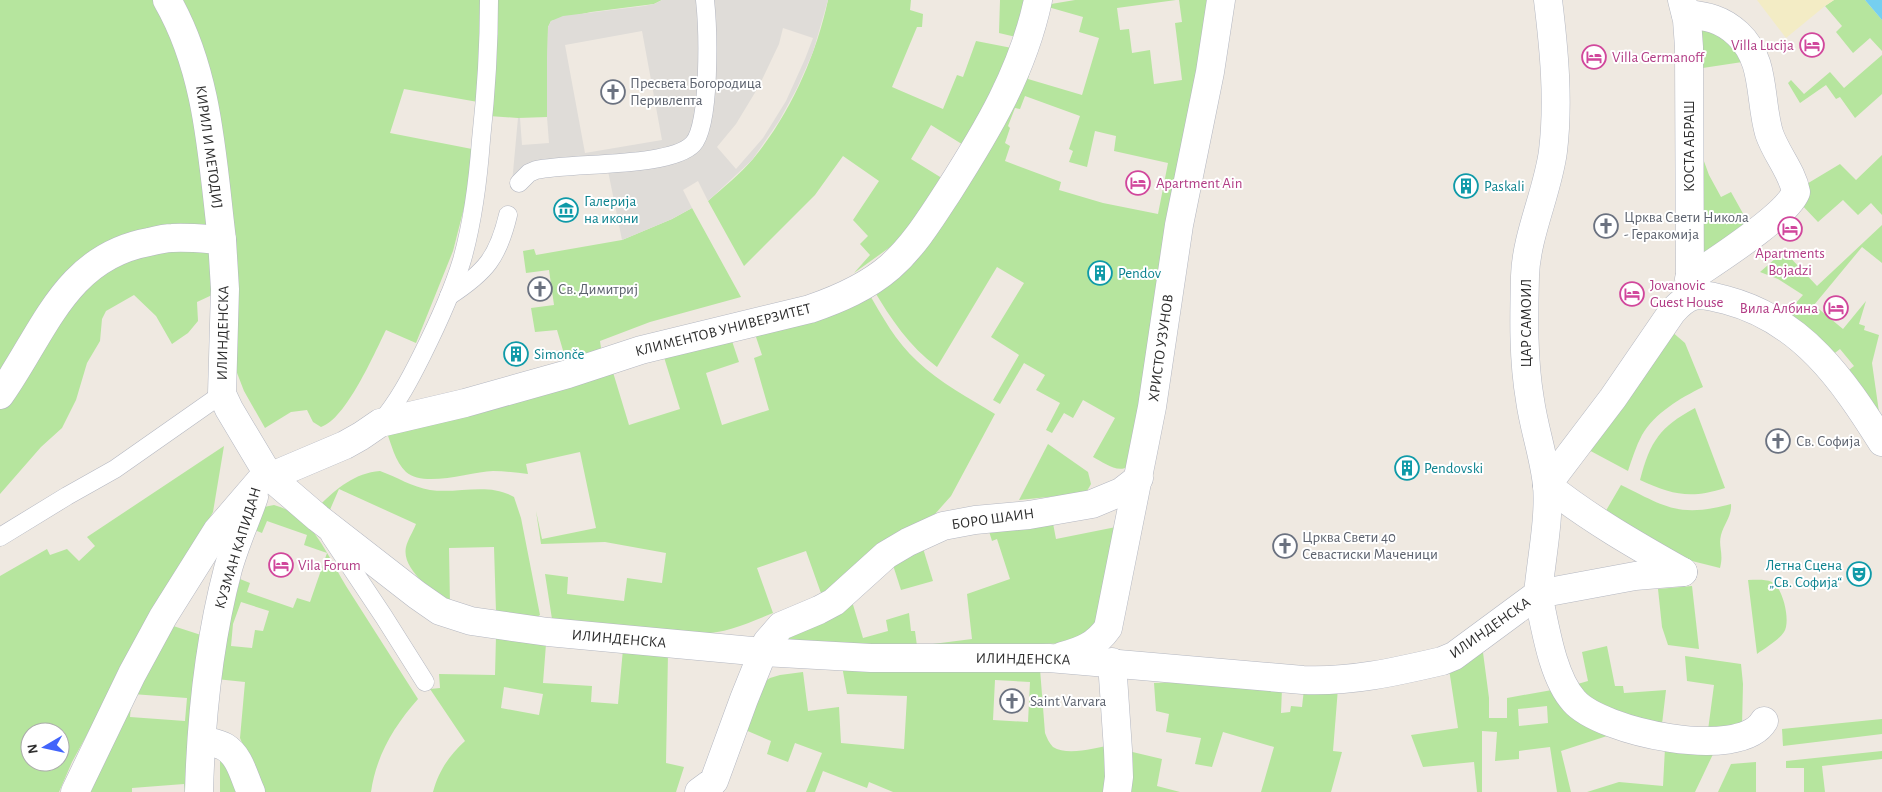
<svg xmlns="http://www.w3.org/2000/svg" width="1882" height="792" viewBox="0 0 1882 792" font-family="'Alegreya Sans',sans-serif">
  <rect width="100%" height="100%" fill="#efe9e1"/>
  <g fill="#b6e59e" fill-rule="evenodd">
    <path d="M0,0H481L478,102L404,89L390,133L472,149L466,200L453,251L416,343L386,330C374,354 346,419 321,427L313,422L307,410L291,412L265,428L244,391L224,339L225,289L197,302L198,321L188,333L172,344L156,316L134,295L106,311L102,319L100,341L87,363L76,400L62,428L41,447L0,494Z"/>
    <polygon points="496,0 662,0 654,4 591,12 551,21 548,27 547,117 518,118 489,116"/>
    <path d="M828,0H911L910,10L923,14L922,27H917L892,87L943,109L957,75L963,77L976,41L1017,49L965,146L931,125L911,159L945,180L911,227L893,245L854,273L870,255L860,244L868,236L853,220L879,181L843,156L815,195L744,266L708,201C724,187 740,174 753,159C790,114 816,56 828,0Z"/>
    <polygon points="1000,0 1028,0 1020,38 999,33"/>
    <path d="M1075,0H1176L1117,8L1120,30L1129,29L1132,53L1150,50L1154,84L1182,80L1175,23L1182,22L1179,0H1215L1128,467C1116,473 1103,462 1093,457L1115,418L1083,400L1073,418L1064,413L1052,433L1046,430L1060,403L1036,390L1045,375L1024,363L1000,404L993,400L1019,355L991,337L1024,283L997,267L937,367C909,346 891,319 873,289L889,277L1045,5ZM1048,7L1083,17L1079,32L1099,38L1082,95L1028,79ZM1025,96L1080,116L1069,149L1073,151L1069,162L1087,167L1095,131L1116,136L1114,151L1168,163L1158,214L1103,203L1059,190L1061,182L1005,161L1010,146L1005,143L1010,128L1008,126L1015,108L1020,109Z"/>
    <polygon points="1834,0 1865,0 1882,20 1882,51 1870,38 1853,53 1836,32 1842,26 1825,6"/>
    <polygon points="1709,25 1749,61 1696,69 1698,31"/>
    <polygon points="1882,55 1882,94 1855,118 1840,97 1836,99 1826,85 1800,103 1788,83 1791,80 1804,94 1830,72 1844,88"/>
    <polygon points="1697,142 1709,175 1721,197 1731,192 1750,226 1704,258"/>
    <polygon points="1882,155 1882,215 1871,203 1858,215 1843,200 1818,222 1800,203 1810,193 1805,185 1840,164 1856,180"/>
    <polygon points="692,208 741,297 650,322 600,341 602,355 567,364 557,330 535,332 531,308 554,305 549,270 526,273 523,251 534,249 536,255 622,240 672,219"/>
    <polygon points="1882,225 1882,263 1862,247 1814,305 1843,329 1866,301 1859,324 1865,326 1864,330 1879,335 1872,363 1880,419 1845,373 1854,366 1840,349 1831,356 1785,315 1803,295 1778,279 1760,272 1784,251 1817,286"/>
    <path d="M868,292C882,316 896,342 917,361C940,383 969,398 995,414L951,496L935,514L902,533L822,596L806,551L757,568L773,613C746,624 727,633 698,634L552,619L545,574L568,577L567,594L624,601L627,578L662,583L666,553L605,542L541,544L536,511L542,539L596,528L580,452L526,464L528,474C517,473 505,471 493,471C470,472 424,488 406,472C395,462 391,443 386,430L612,369L629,425L680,409L663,354L731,338L739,362L706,373L722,425L769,410L754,358L762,355L754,331Z"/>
    <path d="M1671,331L1685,343L1703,387C1680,398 1655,413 1642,435C1636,446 1632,459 1628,471L1585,448Z"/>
    <path d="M1695,408L1725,488C1691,499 1672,495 1640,480C1650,441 1660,427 1695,408Z"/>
    <polygon points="1048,444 1088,472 1091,484 1087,491 1058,496 1019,500"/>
    <path d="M224,446L213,512L118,678L72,762L59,792H0V576L47,549L50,555L67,549L79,561L95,546L87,537ZM30,732H60V762H30Z"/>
    <path d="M380,471C397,477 412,487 430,490C458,494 489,482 514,497L521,518L540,615L537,617L496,612L494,547L449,548L450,605C435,592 401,570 406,547C408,539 413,532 416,524L339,489L329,512L320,505C337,488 355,473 380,471Z"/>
    <path d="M1621,485C1666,507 1679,518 1731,504C1732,516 1724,524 1721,535C1718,547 1724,553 1720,568L1688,560L1604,514Z"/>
    <path d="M274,505C285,508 295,513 304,521C322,540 333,564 346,586C370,624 394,661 418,699C394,726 376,756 371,792H262L240,738L245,682L216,679L240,579L250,583L247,592L293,608L297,598L310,602L327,553L304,545L307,535L267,521L262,533L252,529L264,507ZM241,602L269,611L263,631L255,630L252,648L231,646L233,624Z"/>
    <polygon points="1052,518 1056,539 1121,526 1103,618 1075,643 905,648 786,643 783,633 851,598 863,638 888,631 886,620 909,613 911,631 915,631 917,646 972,639 967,594 1010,579 997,539 992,541 988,528"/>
    <polygon points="922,545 933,581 901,590 892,562"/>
    <path d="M1748,580C1756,580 1765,579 1772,582C1783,587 1791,622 1784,632C1778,641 1765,648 1757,654Z"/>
    <polygon points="1692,586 1699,649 1668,645 1662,627 1658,589"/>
    <path d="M164,623L201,635L189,792H185L184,784L132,788V792H85ZM132,694L187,698L185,721L130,717Z"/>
    <path d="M496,636L546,644L543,683L592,686L591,702L618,704L623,649L668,653L666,763L684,767L676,792H433C439,770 449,756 465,741L430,689L440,688L439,674L495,675ZM504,687L543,694L539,715L501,708Z"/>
    <path d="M1482,645L1489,698V718H1507V698L1552,690L1586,724L1607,736L1561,751L1571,792H1557L1550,747L1519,751V759L1495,761L1497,732L1482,731V792H1477L1474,762L1423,767L1411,735L1458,728L1449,669ZM1547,706L1548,723L1519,726L1518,709Z"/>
    <polygon points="1607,646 1615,686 1623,686 1624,693 1666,690 1662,724 1602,709 1574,685 1588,681 1582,652"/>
    <polygon points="1685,656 1741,664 1743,684 1742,726 1708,730 1714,685 1687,681"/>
    <path d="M842,666L1040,669L1045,733C1047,738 1049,743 1053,747C1067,756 1096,748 1111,745L1109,792H893L869,782L867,788L823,771L815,792H806L822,753L795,743L788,762L767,754L771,741L743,729L764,682L770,678L780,675L803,672L808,711L839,707L841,743L904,749L907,696L847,694ZM995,680L1030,682L1028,722L993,720Z"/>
    <polygon points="1177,682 1282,688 1281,713 1290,712 1291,706 1302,707 1304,689 1338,688 1333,751 1342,752 1331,792 1261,792 1274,747 1223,732 1212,767 1195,764 1201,738 1166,732 1169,714 1156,711 1154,683"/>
    <polygon points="1882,719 1882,734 1783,746 1782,729"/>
    <polygon points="1665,748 1714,752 1695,792 1587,792 1619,782 1663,786"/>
    <polygon points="1124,750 1162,759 1157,786 1180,792 1124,792"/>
    <polygon points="1882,751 1882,759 1822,766 1825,792 1804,792 1804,768 1786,768 1786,761"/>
    <polygon points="220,760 224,761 242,792 220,792"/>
    <polygon points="1756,762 1756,792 1718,792 1731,764"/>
  </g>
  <polygon fill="#f3ecc5" points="1757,0 1834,0 1825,6 1786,38"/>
  <path fill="#dfdcd8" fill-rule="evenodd" d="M662,0H828L813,52L797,88L779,121L752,160L708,201L698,181L683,190L692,208L672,219L622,240L607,166L512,183L518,118H520L522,145L549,143L547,117V57L548,27L551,21L563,16L644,6L654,4ZM783,28L813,38L805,59L786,101L763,138L736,169L717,147L736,124L759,86L779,44ZM642,31L662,140L585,153L565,45Z"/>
  <polygon fill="#75cff0" points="1865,0 1882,0 1882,20"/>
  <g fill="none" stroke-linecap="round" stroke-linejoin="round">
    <g stroke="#b4b7c1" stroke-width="19">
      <g id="service">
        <path d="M519,183L529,173L536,170C572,162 670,168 693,144C711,125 708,27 705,0"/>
        <path d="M449,296C486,272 498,257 508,215"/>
        <path d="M380,423C398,402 410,379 422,355C437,325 452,293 462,260C473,221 478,181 481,140C486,94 489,47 489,0"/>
        <polyline points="330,536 384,617 425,682"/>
        <polyline points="0,537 67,496 115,469 222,394"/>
      </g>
    </g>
    <g stroke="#b4b7c1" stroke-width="29">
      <g id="minor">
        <path d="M167,0C209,73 212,158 222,240"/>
        <polyline points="1682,0 1687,20 1689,47 1690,292"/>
        <path d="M1686,14C1707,16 1722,19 1738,34C1766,60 1759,98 1769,133C1776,154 1792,171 1796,192C1786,217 1714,262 1689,279"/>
        <path d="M0,395C44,333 65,257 149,242C157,240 165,238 172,238C189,237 206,239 222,240L225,289L222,394L229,409L269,476L318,518L417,595L440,611L471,621L548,632L612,638L763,652L871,658H1049L1303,680C1351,682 1395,672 1442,661L1454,656L1538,594C1541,561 1550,517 1547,485C1544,456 1534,429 1530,400C1523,359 1524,317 1525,276C1526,236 1548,191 1553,151C1559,101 1554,49 1548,0"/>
        <path d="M1547,485L1613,398L1672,312C1691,291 1699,293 1726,300C1802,320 1843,380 1882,442"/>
        <path d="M1547,485C1588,518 1637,546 1683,572"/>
        <path d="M1683,572L1635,576L1538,594C1545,625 1552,677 1574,701C1601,732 1740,762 1764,721"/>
        <path d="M1062,656C1082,651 1096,645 1108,628L1152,407L1179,225L1210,72L1221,0"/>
        <polyline points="1112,662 1118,750 1119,777 1117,792"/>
        <path d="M202,740C209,742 218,743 225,747C240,756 244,777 251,792"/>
        <path d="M75,792L132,674L163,617L217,531L260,481L345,445L361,436L380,423L465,403L568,374L641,350L810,309C839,299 867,287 890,267C914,246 931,218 948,192C987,131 1023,71 1038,0"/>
        <path d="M199,792C201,717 209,641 228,569C235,544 246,520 254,497"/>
        <polyline points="699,792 714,781 744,699 767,642 781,626 819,610 834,602 886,555 908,542 943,526 975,520 1029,515 1092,504 1121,492 1139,478"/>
      </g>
    </g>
    <use href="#service" stroke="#fff" stroke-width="18"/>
    <use href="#minor" stroke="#fff" stroke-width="28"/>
  </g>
  <defs>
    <g id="hotel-ring" transform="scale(1.25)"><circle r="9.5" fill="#fff" stroke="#d1479c" stroke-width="1.5"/><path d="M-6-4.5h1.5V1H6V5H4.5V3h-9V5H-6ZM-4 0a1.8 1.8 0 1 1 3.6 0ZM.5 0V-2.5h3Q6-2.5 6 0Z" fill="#d1479c"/></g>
    <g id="church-ring" transform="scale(1.25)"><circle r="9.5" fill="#fff" stroke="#6b7280" stroke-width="1.5"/><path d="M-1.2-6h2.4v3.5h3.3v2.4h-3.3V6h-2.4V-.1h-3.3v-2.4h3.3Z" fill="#6b7280"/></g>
    <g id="building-ring" transform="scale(1.25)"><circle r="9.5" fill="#fff" stroke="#0f9aa8" stroke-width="1.5"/><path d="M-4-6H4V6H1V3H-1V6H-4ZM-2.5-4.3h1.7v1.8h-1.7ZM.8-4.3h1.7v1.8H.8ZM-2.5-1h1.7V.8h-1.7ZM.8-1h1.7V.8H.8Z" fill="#0f9aa8"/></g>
    <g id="museum-ring" transform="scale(1.25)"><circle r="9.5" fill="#fff" stroke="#0f9aa8" stroke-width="1.5"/><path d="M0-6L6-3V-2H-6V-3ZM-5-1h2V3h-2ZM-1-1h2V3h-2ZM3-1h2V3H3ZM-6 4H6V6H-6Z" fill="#0f9aa8"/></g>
    <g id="theatre-ring" transform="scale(1.25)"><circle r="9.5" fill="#fff" stroke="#0f9aa8" stroke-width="1.5"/><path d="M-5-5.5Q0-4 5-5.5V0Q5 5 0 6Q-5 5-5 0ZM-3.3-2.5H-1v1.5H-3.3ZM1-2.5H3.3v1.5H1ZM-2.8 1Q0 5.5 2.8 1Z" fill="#0f9aa8"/></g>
  </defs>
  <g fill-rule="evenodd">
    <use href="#hotel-ring" x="1812" y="45"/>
    <use href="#hotel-ring" x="1594" y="57"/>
    <use href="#church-ring" x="613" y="92"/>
    <use href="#hotel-ring" x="1138" y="183"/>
    <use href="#building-ring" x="1466" y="186"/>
    <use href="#museum-ring" x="566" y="210"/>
    <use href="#church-ring" x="1606" y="226"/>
    <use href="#hotel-ring" x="1790" y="229"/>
    <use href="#building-ring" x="1100" y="273"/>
    <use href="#church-ring" x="540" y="289"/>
    <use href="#hotel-ring" x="1632" y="294"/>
    <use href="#hotel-ring" x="1836" y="308"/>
    <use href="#building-ring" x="516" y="354"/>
    <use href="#church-ring" x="1778" y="441"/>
    <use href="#building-ring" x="1407" y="468"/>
    <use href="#church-ring" x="1285" y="546"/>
    <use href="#hotel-ring" x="281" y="565"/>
    <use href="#theatre-ring" x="1859" y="574"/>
    <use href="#church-ring" x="1012" y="701"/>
  </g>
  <g text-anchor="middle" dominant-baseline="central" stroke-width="4" stroke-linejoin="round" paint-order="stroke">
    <g font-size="15" fill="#b23c85" stroke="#fff" text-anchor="start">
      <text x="1794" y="45" text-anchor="end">Villa Lucija</text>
      <text x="1612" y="57">Villa Germanoff</text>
      <text x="1156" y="183">Apartment Ain</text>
      <text x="1790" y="253" text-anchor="middle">Apartments<tspan x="1790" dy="17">Bojadzi</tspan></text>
      <text x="1650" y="285">Jovanovic<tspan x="1650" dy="17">Guest House</tspan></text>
      <text x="1818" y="308" text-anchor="end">Вила Албина</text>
      <text x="298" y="565">Vila Forum</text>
    </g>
    <g font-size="15" fill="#5b616d" stroke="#fff" text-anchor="start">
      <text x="630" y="83">Пресвета Богородица<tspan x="630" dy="17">Перивлепта</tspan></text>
      <text x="1624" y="217">Црква Свети Никола<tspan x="1624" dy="17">- Геракомија</tspan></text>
      <text x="558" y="289">Св. Димитриј</text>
      <text x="1796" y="441">Св. Софија</text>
      <text x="1302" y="537">Црква Свети 40<tspan x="1302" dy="17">Севастиски Маченици</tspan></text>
      <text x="1030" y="701">Saint Varvara</text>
    </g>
    <g font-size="15" fill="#2e2e2e" stroke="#fff">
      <text transform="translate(1689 146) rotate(-90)">КОСТА АБРАШ</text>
      <text transform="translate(209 147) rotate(82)">КИРИЛ И МЕТОДИЈ</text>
      <text transform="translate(1526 323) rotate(-90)">ЦАР САМОИЛ</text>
      <text transform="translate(723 330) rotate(-14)">КЛИМЕНТОВ УНИВЕРЗИТЕТ</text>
      <text transform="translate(223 333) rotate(-89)">ИЛИНДЕНСКА</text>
      <text transform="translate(1161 348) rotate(-82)">ХРИСТО УЗУНОВ</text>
      <text transform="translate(993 519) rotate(-8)">БОРО ШАИН</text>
      <text transform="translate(238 548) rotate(-73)">КУЗМАН КАПИДАН</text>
      <text transform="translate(1490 628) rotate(-35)">ИЛИНДЕНСКА</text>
      <text transform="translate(619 639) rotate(5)">ИЛИНДЕНСКА</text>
      <text transform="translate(1023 659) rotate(1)">ИЛИНДЕНСКА</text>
    </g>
    <g font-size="15" fill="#0d838f" stroke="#fff" text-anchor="start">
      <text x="1484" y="186">Paskali</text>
      <text x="584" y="201">Галерија<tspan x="584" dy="17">на икони</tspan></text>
      <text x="1118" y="273">Pendov</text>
      <text x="534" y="354">Simonče</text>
      <text x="1424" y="468">Pendovski</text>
      <text x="1842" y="565" text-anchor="end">Летна Сцена<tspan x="1842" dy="17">„Св. Софија“</tspan></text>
    </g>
  </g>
  <g transform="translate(45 747) rotate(261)"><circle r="24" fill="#ffffff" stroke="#ababab"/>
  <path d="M0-4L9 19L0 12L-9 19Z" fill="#4264fb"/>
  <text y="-8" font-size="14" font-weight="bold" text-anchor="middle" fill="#2e2e2e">N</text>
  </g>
</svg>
